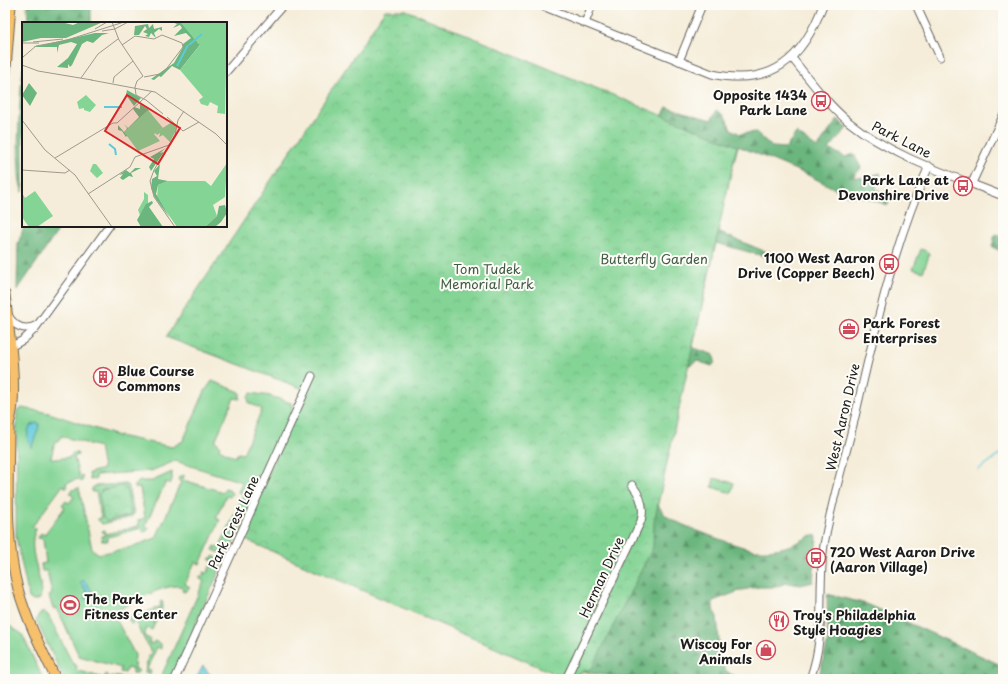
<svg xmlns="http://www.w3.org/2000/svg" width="1008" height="684" viewBox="0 0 1008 684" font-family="'Playpen Sans',sans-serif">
  <defs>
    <pattern id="forest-firs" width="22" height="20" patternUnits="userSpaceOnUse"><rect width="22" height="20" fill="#6bb67e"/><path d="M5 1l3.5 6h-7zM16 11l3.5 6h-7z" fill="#579366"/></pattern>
    <pattern id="park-crowns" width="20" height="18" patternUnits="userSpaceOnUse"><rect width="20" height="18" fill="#84d495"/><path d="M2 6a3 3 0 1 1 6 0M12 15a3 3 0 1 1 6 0" fill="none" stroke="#71b580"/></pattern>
  </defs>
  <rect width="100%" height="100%" fill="#fdfcf7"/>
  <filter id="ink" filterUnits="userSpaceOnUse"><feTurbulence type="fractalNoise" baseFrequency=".025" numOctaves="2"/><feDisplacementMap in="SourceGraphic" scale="8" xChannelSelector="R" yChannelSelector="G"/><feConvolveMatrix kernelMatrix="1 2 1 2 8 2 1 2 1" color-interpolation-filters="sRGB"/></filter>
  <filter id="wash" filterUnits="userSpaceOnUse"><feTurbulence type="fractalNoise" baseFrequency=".012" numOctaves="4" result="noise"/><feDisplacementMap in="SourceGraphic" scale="16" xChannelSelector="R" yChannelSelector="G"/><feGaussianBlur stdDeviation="0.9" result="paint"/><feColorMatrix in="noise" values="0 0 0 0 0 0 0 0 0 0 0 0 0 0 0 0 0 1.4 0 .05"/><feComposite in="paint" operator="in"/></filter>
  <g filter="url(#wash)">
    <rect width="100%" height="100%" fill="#f5edd9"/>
    <polygon fill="#eed7bb" points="583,672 614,676 628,679 567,679"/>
    <g fill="#84d495" stroke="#507858">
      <polygon points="921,249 930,253 923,272 913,269"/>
      <path d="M212,381L240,392V399L234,398L215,441L220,445L219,449L235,457L238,453L243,454L262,409L249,403L248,397L251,393L270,396L291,403L293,409L229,552L223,554L213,550L215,546L219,548L244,494L238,492L242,482L175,461L151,471L96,475V479L90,480L89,473L103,469L99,447L61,436L59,441H55L51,458L56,459L70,457L73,453H77L78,455L74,457L79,476L82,475L83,480L81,482L78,479L66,483L67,488H66L63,485L61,488L32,527L36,529C25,550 45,579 40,599L33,601L29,598L16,537L17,411L22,408L49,413L114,435L172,447L183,441L205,391Z"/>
      <polygon points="172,472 172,480 170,484 166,482 145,526 149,528 147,531 143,532 142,528 108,537 108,541 102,541 101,536 105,536 102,531 105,530 106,534 139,526 138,520 145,518 140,488 135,488 135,485 140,481 152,481"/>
      <path d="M184,475L183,480L223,492L225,488L229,489L232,494L230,497L226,496L216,518L220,520L200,564L195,562L185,584L190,587L185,592L182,591L183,587C166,581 128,605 113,613L135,655L134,667L139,671L137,673H133V669L127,668L125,673L120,672L121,668L79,656L57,608L53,609L49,596L52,594L47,571H42L41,564L46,563L43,539L38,538L41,533L44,535L65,507L62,505L65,501L69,503L74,497L70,494L72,490L79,488L92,549L99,554L128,548L156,538L181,482L178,480L179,477Z"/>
      <polygon points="714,478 734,483 731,493 712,487"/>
      <polygon points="125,484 128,486 134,514 131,517 102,524 97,519 101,518 96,492 92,492 92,488 95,486"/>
      <polygon points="215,556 220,562 221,567 171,679 160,679 204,581 200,579 200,576 204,576 203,572 207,573 213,561 209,559"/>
      <polygon points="162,601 163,604 161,611 156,609 153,616 157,618 152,630 147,628 144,636 150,639 149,643 153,644 154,641 161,644 161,649 157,647 147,669 151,671 150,674 145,672 148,656 152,654 135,622 131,624 128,618 131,615 134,618 136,613 138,616 161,606 160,602"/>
      <polygon points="44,612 48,615 73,664 77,666 76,670 104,678 106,674 108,675 109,678 112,676 133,679 64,679 36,620 39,614"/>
      <polygon points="5,623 22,634 43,679 5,679"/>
    </g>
    <g fill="url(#forest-firs)" stroke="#44694d">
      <polygon points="27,5 91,5 91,23 28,23"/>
      <path d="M23,68V192C14,178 20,89 23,68Z"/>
      <path d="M667,107L711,120L717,110L725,116L731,129L740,134L756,132L772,147L786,148L796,133L817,148L838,119L847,128L829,149L845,157L854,154L861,168L853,177L865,178L880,173L881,178L875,188L889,198L888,205L863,197L849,196L808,175L738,146L726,192L718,232L764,251L780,254L795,261L789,263L716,243L693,346L694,348L714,355L715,362L712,366L697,361L686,367L655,494C657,503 660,511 668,517C679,525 743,549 756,550C777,551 794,546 811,535L817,536L813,582L801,585L787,583L774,587H758L742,590L713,601V609L717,617L721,663C728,678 740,677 755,679H636L583,672L653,133Z"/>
      <polygon points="24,226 61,226 17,291 18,244"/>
      <polygon points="995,234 1003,236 1003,252 992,247"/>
      <polygon points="827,594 867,604 1003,666 1003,679 818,679 828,642"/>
    </g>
    <g fill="url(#park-crowns)" stroke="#507858">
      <polygon points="385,10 406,10 737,146 654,522 653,547 592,668 567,679 239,537 306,390 166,337"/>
      <polygon points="123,486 126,488 131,514 128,516 107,521 103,518 99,494 102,490"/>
    </g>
    <g fill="#5ec9d9" stroke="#3d727a">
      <path d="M36,423L39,424C39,431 33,440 32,448C27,440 26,435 30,426Z"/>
      <path d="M83,580C89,586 96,593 88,600L85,598C89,590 84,588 80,583Z"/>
      <polygon points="203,666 214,679 196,679"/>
    </g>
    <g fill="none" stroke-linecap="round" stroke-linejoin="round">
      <polyline stroke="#5ec9d9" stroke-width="1.5" points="978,470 1003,452"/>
    </g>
  </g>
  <g filter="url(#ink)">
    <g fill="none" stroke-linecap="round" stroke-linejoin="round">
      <g stroke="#68655e" stroke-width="9">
        <g id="minor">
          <path d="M540,5L712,74C772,87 803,59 823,5"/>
          <polyline points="916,5 940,57"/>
          <polyline points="585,23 592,5"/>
          <path d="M792,58C810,80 827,104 849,122C894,158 951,175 1003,196"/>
          <polyline points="679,61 702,5"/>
          <polyline points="226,72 283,5"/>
          <polyline points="972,183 1003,116"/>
          <path d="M8,315C14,326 24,332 37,325"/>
          <polyline points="5,350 23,340 34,330 109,226"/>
          <polyline points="175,679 312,376"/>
          <path d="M566,679L641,521C645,507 641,496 632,485"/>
          <path d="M810,679C827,633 817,591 824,545C831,503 844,462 854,421C874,335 892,247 929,166"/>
        </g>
      </g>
      <g stroke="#68655e" stroke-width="11">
        <g id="major">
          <polyline points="5,81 11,5"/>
          <path d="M5,294C8,323 20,398 9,423"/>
          <path d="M5,414L9,423C9,478 4,535 18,589C27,621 42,650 56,679"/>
        </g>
      </g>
      <use href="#minor" stroke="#fff" stroke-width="7"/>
      <use href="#major" stroke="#f7c06c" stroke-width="9"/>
    </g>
  </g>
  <defs>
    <g id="bus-ring" transform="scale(1)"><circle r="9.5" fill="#fdfcf7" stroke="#d1495b" stroke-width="1.5"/><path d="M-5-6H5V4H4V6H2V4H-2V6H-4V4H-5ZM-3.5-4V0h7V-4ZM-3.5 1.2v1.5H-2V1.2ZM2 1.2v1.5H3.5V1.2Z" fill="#d1495b"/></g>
    <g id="office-ring" transform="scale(1)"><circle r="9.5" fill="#fdfcf7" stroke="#d1495b" stroke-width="1.5"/><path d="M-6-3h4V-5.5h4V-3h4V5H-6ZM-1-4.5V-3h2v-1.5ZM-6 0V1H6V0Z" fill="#d1495b"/></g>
    <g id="building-ring" transform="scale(1)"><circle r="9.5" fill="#fdfcf7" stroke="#d1495b" stroke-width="1.5"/><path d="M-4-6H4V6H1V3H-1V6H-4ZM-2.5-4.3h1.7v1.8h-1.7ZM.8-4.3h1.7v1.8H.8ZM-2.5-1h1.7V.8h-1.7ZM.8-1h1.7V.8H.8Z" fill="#d1495b"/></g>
    <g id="stadium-ring" transform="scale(1)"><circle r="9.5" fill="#fdfcf7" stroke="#d1495b" stroke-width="1.5"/><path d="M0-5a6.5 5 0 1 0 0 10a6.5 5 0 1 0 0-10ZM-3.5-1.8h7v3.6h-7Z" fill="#d1495b"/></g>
    <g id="restaurant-ring" transform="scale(1)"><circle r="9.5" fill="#fdfcf7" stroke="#d1495b" stroke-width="1.5"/><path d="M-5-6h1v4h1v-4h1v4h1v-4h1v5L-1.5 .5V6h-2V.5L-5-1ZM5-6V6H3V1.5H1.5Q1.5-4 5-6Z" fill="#d1495b"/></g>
    <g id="shop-ring" transform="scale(1)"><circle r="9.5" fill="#fdfcf7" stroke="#d1495b" stroke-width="1.5"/><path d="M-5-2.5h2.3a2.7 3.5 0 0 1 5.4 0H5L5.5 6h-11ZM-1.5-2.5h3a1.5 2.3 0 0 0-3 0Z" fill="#d1495b"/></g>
  </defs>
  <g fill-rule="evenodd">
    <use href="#bus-ring" x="821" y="101"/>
    <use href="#bus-ring" x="963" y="186"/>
    <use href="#bus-ring" x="889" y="264"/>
    <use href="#office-ring" x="849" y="329"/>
    <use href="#building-ring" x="103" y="377"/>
    <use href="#bus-ring" x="816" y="558"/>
    <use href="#stadium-ring" x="70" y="605"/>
    <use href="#restaurant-ring" x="779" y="621"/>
    <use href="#shop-ring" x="766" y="650"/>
  </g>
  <g text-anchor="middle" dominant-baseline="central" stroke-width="4" stroke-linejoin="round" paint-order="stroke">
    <g font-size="13" font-weight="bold" fill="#1c1c1c" stroke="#fdfcf7" text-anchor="start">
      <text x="807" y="94" text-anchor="end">Opposite 1434<tspan x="807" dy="15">Park Lane</tspan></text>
      <text x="949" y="179" text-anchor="end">Park Lane at<tspan x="949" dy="15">Devonshire Drive</tspan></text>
      <text x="875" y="257" text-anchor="end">1100 West Aaron<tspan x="875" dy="15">Drive (Copper Beech)</tspan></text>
      <text x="863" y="322">Park Forest<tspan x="863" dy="15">Enterprises</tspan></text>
      <text x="117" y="370">Blue Course<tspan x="117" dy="15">Commons</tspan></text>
      <text x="830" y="551">720 West Aaron Drive<tspan x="830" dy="15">(Aaron Village)</tspan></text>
      <text x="84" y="598">The Park<tspan x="84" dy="15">Fitness Center</tspan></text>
      <text x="793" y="614">Troy's Philadelphia<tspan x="793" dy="15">Style Hoagies</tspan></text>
      <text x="752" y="643" text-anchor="end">Wiscoy For<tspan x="752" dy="15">Animals</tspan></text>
    </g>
    <g font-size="13" fill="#1c1c1c" stroke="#fdfcf7">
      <text transform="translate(902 139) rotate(27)">Park Lane</text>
      <text transform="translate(842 417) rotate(-77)">West Aaron Drive</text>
      <text transform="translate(233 522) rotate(-65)">Park Crest Lane</text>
      <text transform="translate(601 577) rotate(-65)">Herman Drive</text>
    </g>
    <g font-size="13" fill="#405c46" stroke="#fdfcf7">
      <text x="654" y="258">Butterfly Garden</text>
      <text x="487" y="268">Tom Tudek<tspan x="487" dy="15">Memorial Park</tspan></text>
    </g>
  </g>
  <g transform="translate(22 22)">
    <rect width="205" height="205" fill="#f5edd9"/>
    <path d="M150,100L154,103V108L148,120L141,113L137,115L138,111L135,113L133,111ZM205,141L203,175L191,183L195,194L183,205H155L135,176L136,163L146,159H183L189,164ZM122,170L126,173V182L118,193L116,188L122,177Z" fill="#84d495"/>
    <path d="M0,0H39L51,3L58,0H81L44,16H19L0,20ZM150,0H161H159L177,22L179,1L172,0H205L181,19L158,48L150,44L139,55L137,54L132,58L129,57L152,41L161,25V22L169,16L164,11L152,14L160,6L158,3L151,6L155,2ZM126,2L127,6L131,2L132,7L140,5V9L137,7L132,11L134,16L129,11L127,15L123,14L126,12L121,10L125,7L123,4L117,13H112L113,4ZM73,11H87L80,13L71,21L65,19L60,22L50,43L48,45L46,42V46L35,45L46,36L55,22L49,20L37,23L35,31V25H11ZM7,61L15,71L8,84L0,73ZM105,68L119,76L112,84L104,73ZM118,82L127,88L104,115L100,109L96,108V103L102,110L104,108L105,106L102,102L106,106L117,95L111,87L112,85L118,87ZM144,126L138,131L142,130L129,149L127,145L132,137L128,135ZM138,142L136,157L146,159L136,163L134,172L148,196L133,176L129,166L130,157L135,154L132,149ZM113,146H119L109,151L111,155L107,154L101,158L98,156L101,152L97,153L104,148L108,151ZM130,179L131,181L127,185L141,205H119L115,198L124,182ZM203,183L205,191L199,200L193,205H183L195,194L197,184Z" fill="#6bb67e"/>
    <path d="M158,0H205L203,92L195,91L196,84L188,80L186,84L179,82L177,78L181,75L158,48L178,23ZM64,73L74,83L68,90L62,88V86L57,87L55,80ZM126,88L141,106L132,112L138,119L116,129L102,110ZM71,142H74L81,151L75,156L68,149ZM13,169L31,194L15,205H7L0,195V171L3,176Z" fill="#84d495"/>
    <path fill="none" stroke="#5ec9d9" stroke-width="2" d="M167,23L180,12M155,44L166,23M82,85H100M87,122L93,127L94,133"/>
    <path fill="none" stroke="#9e998d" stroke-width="1" d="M90,0L97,18L121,54L115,59L113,65M73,7L85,0M80,9L93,7L106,0M11,20L41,17M0,21H17M100,23L113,14L132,17L140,13M1,35L14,24L42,19L102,0M0,43L16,49L70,58M122,55L138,52L145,46L161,25L160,21L140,13M59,56L76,32L96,17M69,58L133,70L194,112L205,123M91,61L92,55L111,39M113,65L114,73L124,78L141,92M145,95L161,109L177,100M0,98L23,128L53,153L90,205M33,136L91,101H95L130,69M0,148L43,151L48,148M66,172L108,145L113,135L147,123M153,205L132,175L128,159L132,148L153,113L156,98L162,89"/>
    <path fill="#d62828" fill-opacity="0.15" stroke="#d62828" stroke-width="2" d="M105,73L158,106L136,142L83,109Z"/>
    <rect width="205" height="205" fill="none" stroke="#1c1c1c" stroke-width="2"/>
  </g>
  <rect width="1008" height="684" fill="none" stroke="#fdfcf7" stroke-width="20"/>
</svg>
